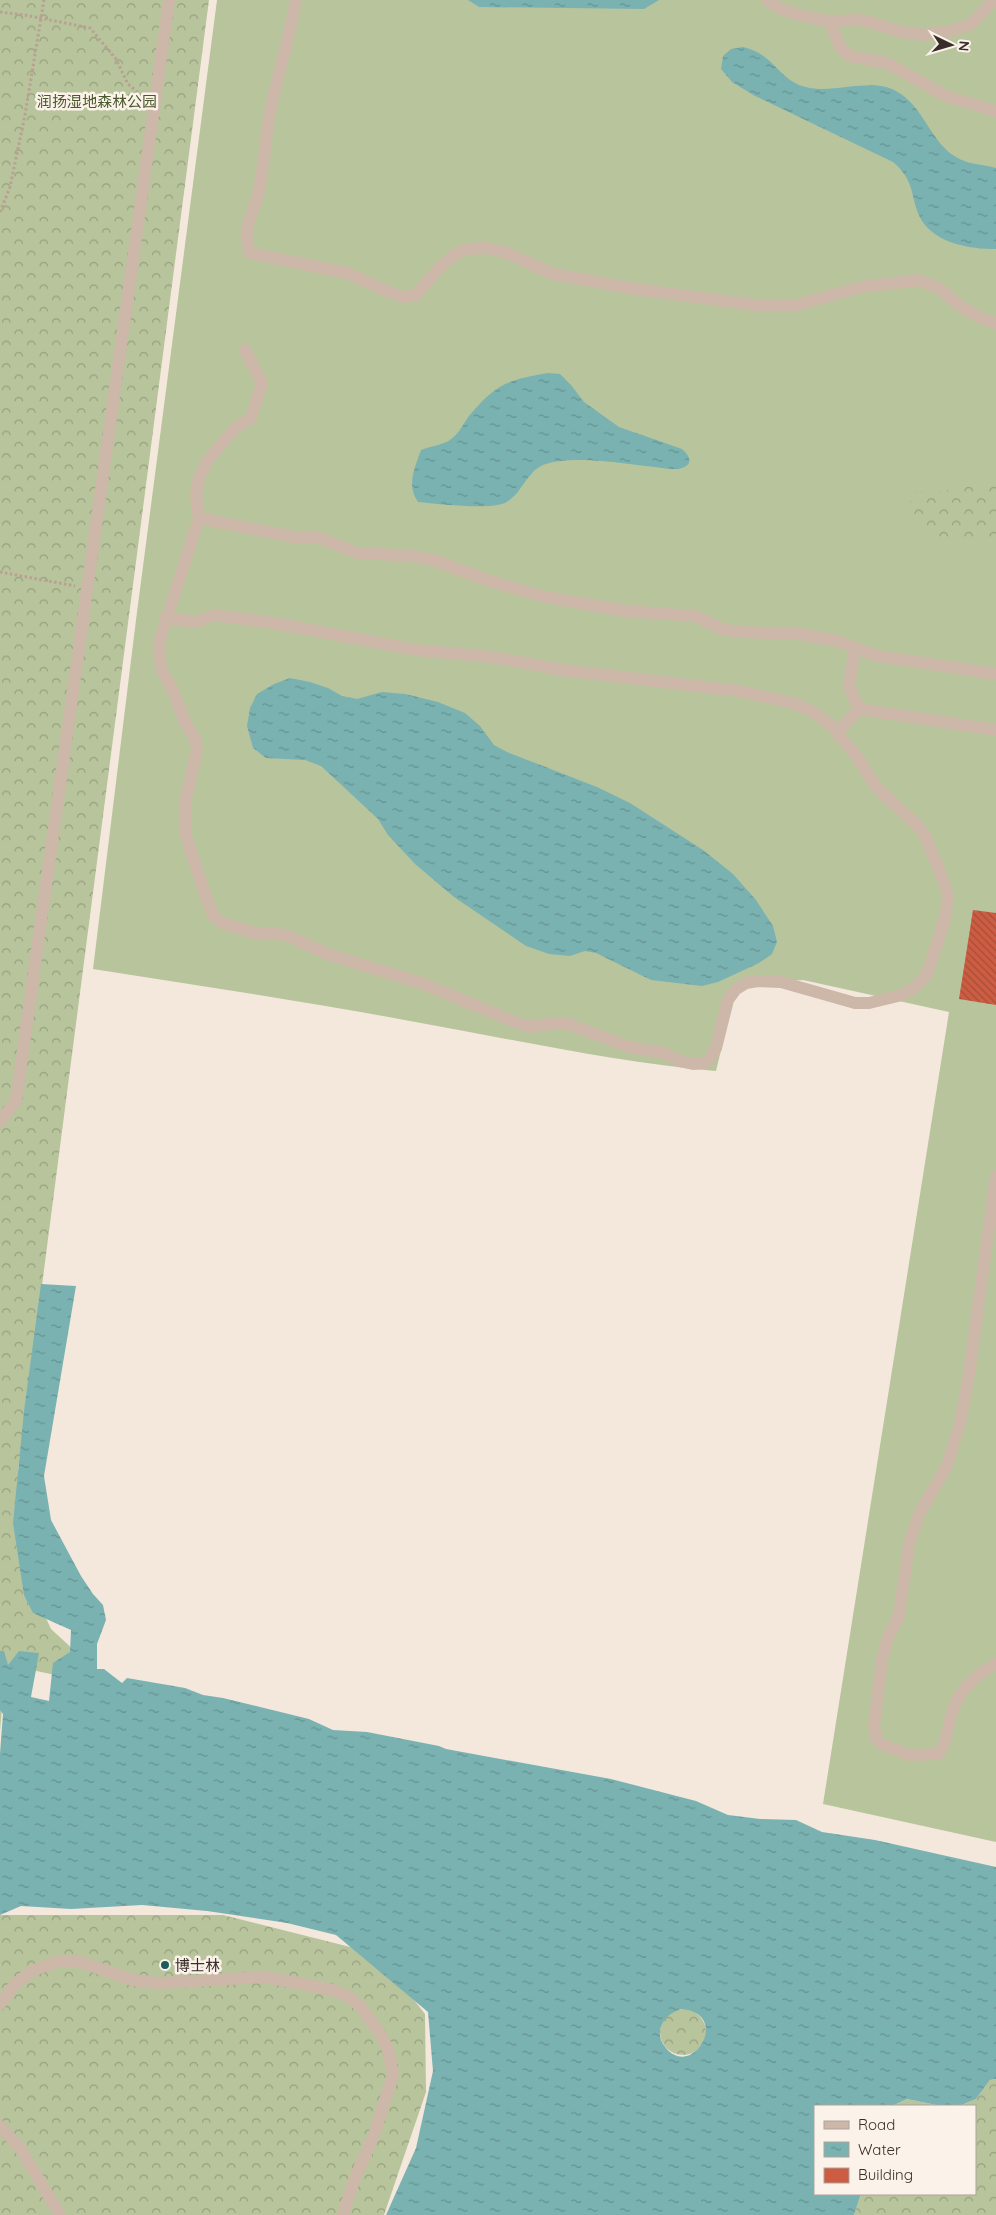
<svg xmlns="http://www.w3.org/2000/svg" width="996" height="2215" viewBox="0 0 996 2215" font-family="Quicksand,'Noto Sans SC',sans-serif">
  <defs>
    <pattern id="forest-crowns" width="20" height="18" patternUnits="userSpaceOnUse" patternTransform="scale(1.25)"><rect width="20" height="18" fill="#b8c49c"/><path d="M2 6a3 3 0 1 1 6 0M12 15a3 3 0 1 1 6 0" fill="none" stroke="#97a07f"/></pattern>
    <pattern id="water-ripples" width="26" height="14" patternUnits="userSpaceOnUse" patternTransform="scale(1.25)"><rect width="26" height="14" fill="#7ab2b2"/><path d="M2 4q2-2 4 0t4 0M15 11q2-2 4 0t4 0" fill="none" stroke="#659191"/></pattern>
    <pattern id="building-back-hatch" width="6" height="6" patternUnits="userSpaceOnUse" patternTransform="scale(1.25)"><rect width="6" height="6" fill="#cc5d43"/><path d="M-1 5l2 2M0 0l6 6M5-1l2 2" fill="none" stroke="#a74d38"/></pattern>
  </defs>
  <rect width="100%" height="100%" fill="#f4e8dd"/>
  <path fill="#b8c49c" d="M217,0H996V1842L823,1804L949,1012L803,980L737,984L716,1071C613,1062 512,1039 410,1021C305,1001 199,986 93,969L136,620Z"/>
  <g fill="url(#forest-crowns)">
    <polygon points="0,0 209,0 18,1470 29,1581 51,1629 75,1651 55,1675 23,1668 4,1685 0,1731"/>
    <polygon points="996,482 996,537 953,542 921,529 908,510 913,491 943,491"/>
    <polygon points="0,1915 223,1915 378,1954 425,2014 426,2092 384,2215 0,2215"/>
    <circle cx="683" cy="2032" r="23"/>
    <polygon points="996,2079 996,2215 854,2215 861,2194 975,2194 975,2106 959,2106 976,2099 990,2080"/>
    <polygon points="907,2099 941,2106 892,2106"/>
  </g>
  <g fill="url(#water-ripples)" fill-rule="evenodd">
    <polygon points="468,0 659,0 644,9 479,7"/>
    <path d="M743,47C773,54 777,76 799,85C828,97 870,76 896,91C924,106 930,142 956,157C968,165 983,164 996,168V249C971,249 937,244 922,221C909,198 917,182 893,162L755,96L732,82L721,69L723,56L731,49Z"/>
    <path d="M548,373L560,374L571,385L584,402L619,427L682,449C697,462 687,470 671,469C638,466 577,454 546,464C532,468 526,482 517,493C514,496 509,501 505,503C488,510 439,504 418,502C406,486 415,467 421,450C430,446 443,445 450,440C459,434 463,424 469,416C496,384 507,380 548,373Z"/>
    <polygon points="290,678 310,682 328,688 342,696 357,699 382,692 405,694 438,702 465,713 480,726 494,745 507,752 597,787 630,803 703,850 733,874 756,900 773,926 777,942 772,954 759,963 718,982 702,986 651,980 596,953 585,951 570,956 549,954 526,946 454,897 415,864 388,835 378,819 321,766 305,760 266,758 253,748 247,726 250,708 257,694 274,684"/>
    <path d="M41,1284L76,1286L44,1476L51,1520L81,1576L93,1594L103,1605L106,1620L97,1644V1669H104L122,1683L127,1678L185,1688L203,1695L223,1698L309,1719L333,1730L367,1732L439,1746L446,1749L611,1779L696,1801L728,1815L760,1819L796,1820L822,1832L875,1840L996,1867V2079L990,2080L976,2099L959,2106H941L907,2099L892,2106H815V2194H861L854,2215H386L416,2148L433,2071L428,2012L336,1935L287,1923L207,1911L142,1905L71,1909L21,1906L0,1915V1753L3,1714L0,1710V1651H4L8,1665L19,1651L39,1653L31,1697L49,1701L53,1663L70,1652L71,1630L33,1613L24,1595L13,1523L24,1411ZM681,2009C732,2013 693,2080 666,2048C652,2032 664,2014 681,2009Z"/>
  </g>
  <polygon fill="url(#building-back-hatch)" points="973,910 996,913 996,1005 959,999"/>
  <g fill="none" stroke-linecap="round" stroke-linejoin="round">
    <g stroke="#b9a192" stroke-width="3" stroke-dasharray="2.5 2.5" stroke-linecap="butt">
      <polyline points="0,12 25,15 90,28 116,59 128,84 143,97"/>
      <polyline points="0,212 10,187 25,115 44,0"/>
      <polyline points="0,572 75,586"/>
    </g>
    <g stroke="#cdb7a8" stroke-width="12">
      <path d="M296,0C289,38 278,74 270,112C265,139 264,168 258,195C252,218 241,228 250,253L347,273L391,293L404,297L416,295L440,267L454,255L467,249L487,248L507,253L553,274L635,289L755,305L794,306L861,287L919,280L940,289L960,306L981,318L996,323"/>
      <path d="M767,0C784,14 808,17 829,21L841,48L850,56L887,63L946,96L996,111"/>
      <polyline points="829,21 863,20 902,32 923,35 950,31 971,24 994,0"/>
      <polyline points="199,518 293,537 318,537 357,553 414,556 433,560 490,581 541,596 625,611 695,616 722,629 739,632 800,634 837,641 877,656 996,674"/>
      <polyline points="165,618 197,622 214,615 274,623 416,650 492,657 562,670 738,691 793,703 813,712 830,724 858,758 876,787 917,825 925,835 945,885 948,897 945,917 938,941 927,974 915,987 902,995 869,1003 855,1003 781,982 758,981 746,983 736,989 728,1000 716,1048 710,1059 704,1063 693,1064 679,1061 664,1053 629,1047 566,1023 553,1023 532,1027 520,1024 421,983 330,955 288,936 271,933 255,933 223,923 214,917 206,897 185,833 186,798 197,750 195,738 185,722 174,693 161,669 159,642 199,518 196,495 199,477 208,460 235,428 251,418 262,383 245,350"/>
      <polyline points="855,648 849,686 859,709 996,730"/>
      <polyline points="838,732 859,709"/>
      <polyline points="0,1121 16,1101 169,0"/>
      <path d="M996,1176L969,1374L960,1423L947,1466L919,1514L909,1544L899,1616L888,1637L882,1659L874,1725L876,1738L881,1744L909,1755L939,1754C946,1743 947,1733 950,1720C956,1693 972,1677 996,1664"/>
      <polyline points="0,2004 15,1984 32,1971 56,1962 77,1961 133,1980 159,1983 265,1977 333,1990 349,1997 360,2006 381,2035 389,2052 393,2075 374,2135 354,2180 343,2215"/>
      <polyline points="0,2126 20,2148 60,2215"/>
    </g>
  </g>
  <circle fill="#1c5c5d" stroke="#fbf2ea" stroke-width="2" cx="165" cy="1965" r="5"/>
  <g text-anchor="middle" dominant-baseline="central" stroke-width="5" stroke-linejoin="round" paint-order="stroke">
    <g font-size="15" fill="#4a592b" stroke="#fbf2ea">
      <text x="97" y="101">润扬湿地森林公园</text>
    </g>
    <g font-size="15" fill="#392d29" stroke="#fbf2ea" text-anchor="start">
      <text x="175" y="1965">博士林</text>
    </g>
  </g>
  <rect x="814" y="2105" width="162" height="90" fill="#fbf2ea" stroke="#ada39d"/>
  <rect x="824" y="2121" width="25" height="8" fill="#cdb7a8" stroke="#ada39d"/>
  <text x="858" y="2130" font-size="15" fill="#392d29">Road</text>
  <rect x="824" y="2142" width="25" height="15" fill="url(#water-ripples)" stroke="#ada39d"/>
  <text x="858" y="2155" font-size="15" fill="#392d29">Water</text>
  <rect x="824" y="2168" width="25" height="15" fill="#cc5d43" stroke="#ada39d"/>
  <text x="858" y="2180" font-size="15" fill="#392d29">Building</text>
  <g transform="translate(951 45) rotate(95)" stroke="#fbf2ea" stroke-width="4" paint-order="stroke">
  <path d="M0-4L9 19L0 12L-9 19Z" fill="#392d29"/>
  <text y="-8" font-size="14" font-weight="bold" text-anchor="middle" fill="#392d29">N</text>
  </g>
</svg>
